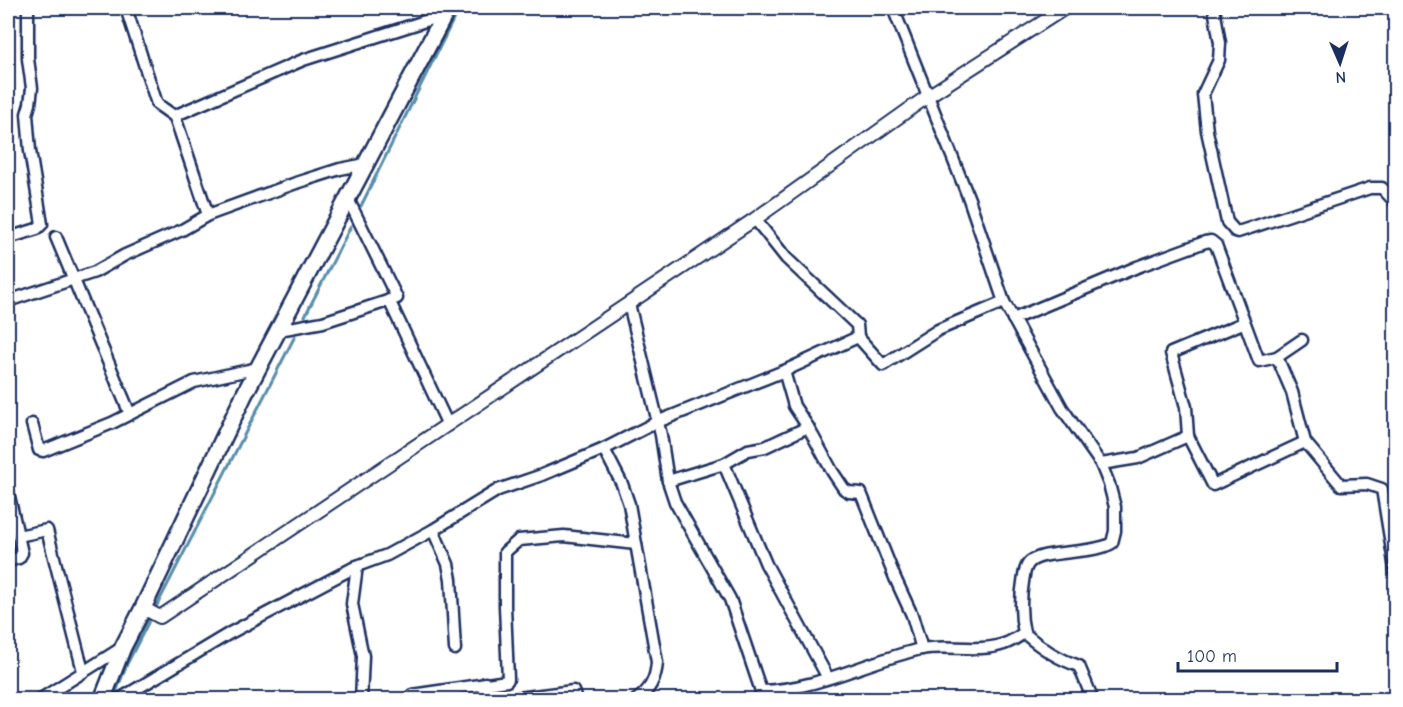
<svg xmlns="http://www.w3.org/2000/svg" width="1403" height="707" viewBox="0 0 1403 707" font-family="'Comic Neue',sans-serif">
  <rect width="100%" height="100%" fill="#fff"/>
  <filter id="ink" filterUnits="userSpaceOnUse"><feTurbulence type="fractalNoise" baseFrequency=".0167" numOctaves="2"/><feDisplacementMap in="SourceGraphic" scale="12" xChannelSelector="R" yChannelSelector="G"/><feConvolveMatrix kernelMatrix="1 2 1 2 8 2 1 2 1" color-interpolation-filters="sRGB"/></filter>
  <g filter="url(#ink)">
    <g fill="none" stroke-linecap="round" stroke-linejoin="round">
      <g stroke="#588eab" stroke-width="3">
        <polyline points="361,206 459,8"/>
        <polyline points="305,316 351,226"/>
        <polyline points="154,611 295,336"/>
        <polyline points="113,700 127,664 151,617"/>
      </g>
      <g stroke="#1b2f5e" stroke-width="15">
        <g id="minor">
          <polyline points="126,8 157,104 174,116 176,120 208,215"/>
          <polyline points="1214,8 1220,43 1219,60 1203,94 1207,131 1227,222 1235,231 1238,232 1370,188 1382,188 1396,203"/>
          <polyline points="174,116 303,60 444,15"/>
          <polyline points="755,219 786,258 857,325 858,337"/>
          <polyline points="56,237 130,414"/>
          <polyline points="8,238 37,229 42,224 30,151 27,114 30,104 32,88 28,59 28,8"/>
          <polyline points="389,300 448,425"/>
          <polyline points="8,301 95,272 125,255 182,230 208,215 296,183 340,169 366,164"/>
          <polyline points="629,304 661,435 668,481 675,502 730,599 761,691"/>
          <polyline points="1013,319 1137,267 1205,242 1211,241 1216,245 1259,361 1277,357 1302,340"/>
          <polyline points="279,330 323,322 397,298 347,197"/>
          <polyline points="1277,357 1292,392 1305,442 1341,485 1367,484 1382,489 1396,575"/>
          <polyline points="784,371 794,406 808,427 832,471 844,489 849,492 861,493 895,578 912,615 922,649"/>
          <polyline points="32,424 39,450 43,451 112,423 194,382 258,368"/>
          <polyline points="1188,436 1186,407 1171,353 1243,323"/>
          <path d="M604,449L622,484L629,504L657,662C656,679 650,691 636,700"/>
          <polyline points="724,464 766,564 828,678"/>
          <polyline points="1101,464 1138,458 1188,436 1213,485 1305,442"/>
          <polyline points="668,481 724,464 748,450 765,447 808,427"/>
          <polyline points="8,492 22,553 19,558 8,561"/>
          <polyline points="433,530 448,564 451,579 455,649"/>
          <polyline points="18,536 47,530 83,671"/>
          <polyline points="357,566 352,604 363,656 361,700"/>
          <path d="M1024,633C1041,648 1057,659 1079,666L1093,700"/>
          <polyline points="39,700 123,647"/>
          <polyline points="118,700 230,633 357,566 387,555 433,530 498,490 542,475 604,449 657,422 784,371 858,337 883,365 938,330 1004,302"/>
          <polyline points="408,700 412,695 507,681 508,679 505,606 505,552 519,540 564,536 636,544"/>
          <polyline points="485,700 485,683"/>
          <polyline points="502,700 573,691 576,700"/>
          <path d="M765,700L761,691C817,690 867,661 921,649C948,644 978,653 1004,644C1011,642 1018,637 1024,633C1020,615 1020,600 1023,582C1024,576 1024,570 1028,564C1039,549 1093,555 1112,543L1115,531V507L1109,484L1101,464L1062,408L1004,302L969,199L893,8"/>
        </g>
      </g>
      <g stroke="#1b2f5e" stroke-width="16">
        <polyline id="tertiary" points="143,608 160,617 755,219 928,96 1065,8"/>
      </g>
      <g stroke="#1b2f5e" stroke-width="20">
        <polyline id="secondary" points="102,700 123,647 143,608 244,395 448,8"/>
      </g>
      <use href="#minor" stroke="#fff" stroke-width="10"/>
      <use href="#tertiary" stroke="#fff" stroke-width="12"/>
      <use href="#secondary" stroke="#fff" stroke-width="15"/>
    </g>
  </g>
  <rect width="1403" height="707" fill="none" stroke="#fff" stroke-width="30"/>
  <rect x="15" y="15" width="1373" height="677" fill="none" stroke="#1b2f5e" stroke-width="2" filter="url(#ink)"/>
  <g transform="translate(1340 63) rotate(177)" stroke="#ffffff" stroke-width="4.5" paint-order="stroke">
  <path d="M0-4.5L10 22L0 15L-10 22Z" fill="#1b2f5e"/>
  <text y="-9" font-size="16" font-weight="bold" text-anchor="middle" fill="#1b2f5e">N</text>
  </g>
  <path d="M1178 662v9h159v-9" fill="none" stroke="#1b2f5e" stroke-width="3"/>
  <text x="1187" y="662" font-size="18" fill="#1b2f5e" stroke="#ffffff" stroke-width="4.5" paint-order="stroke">100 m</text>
</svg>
